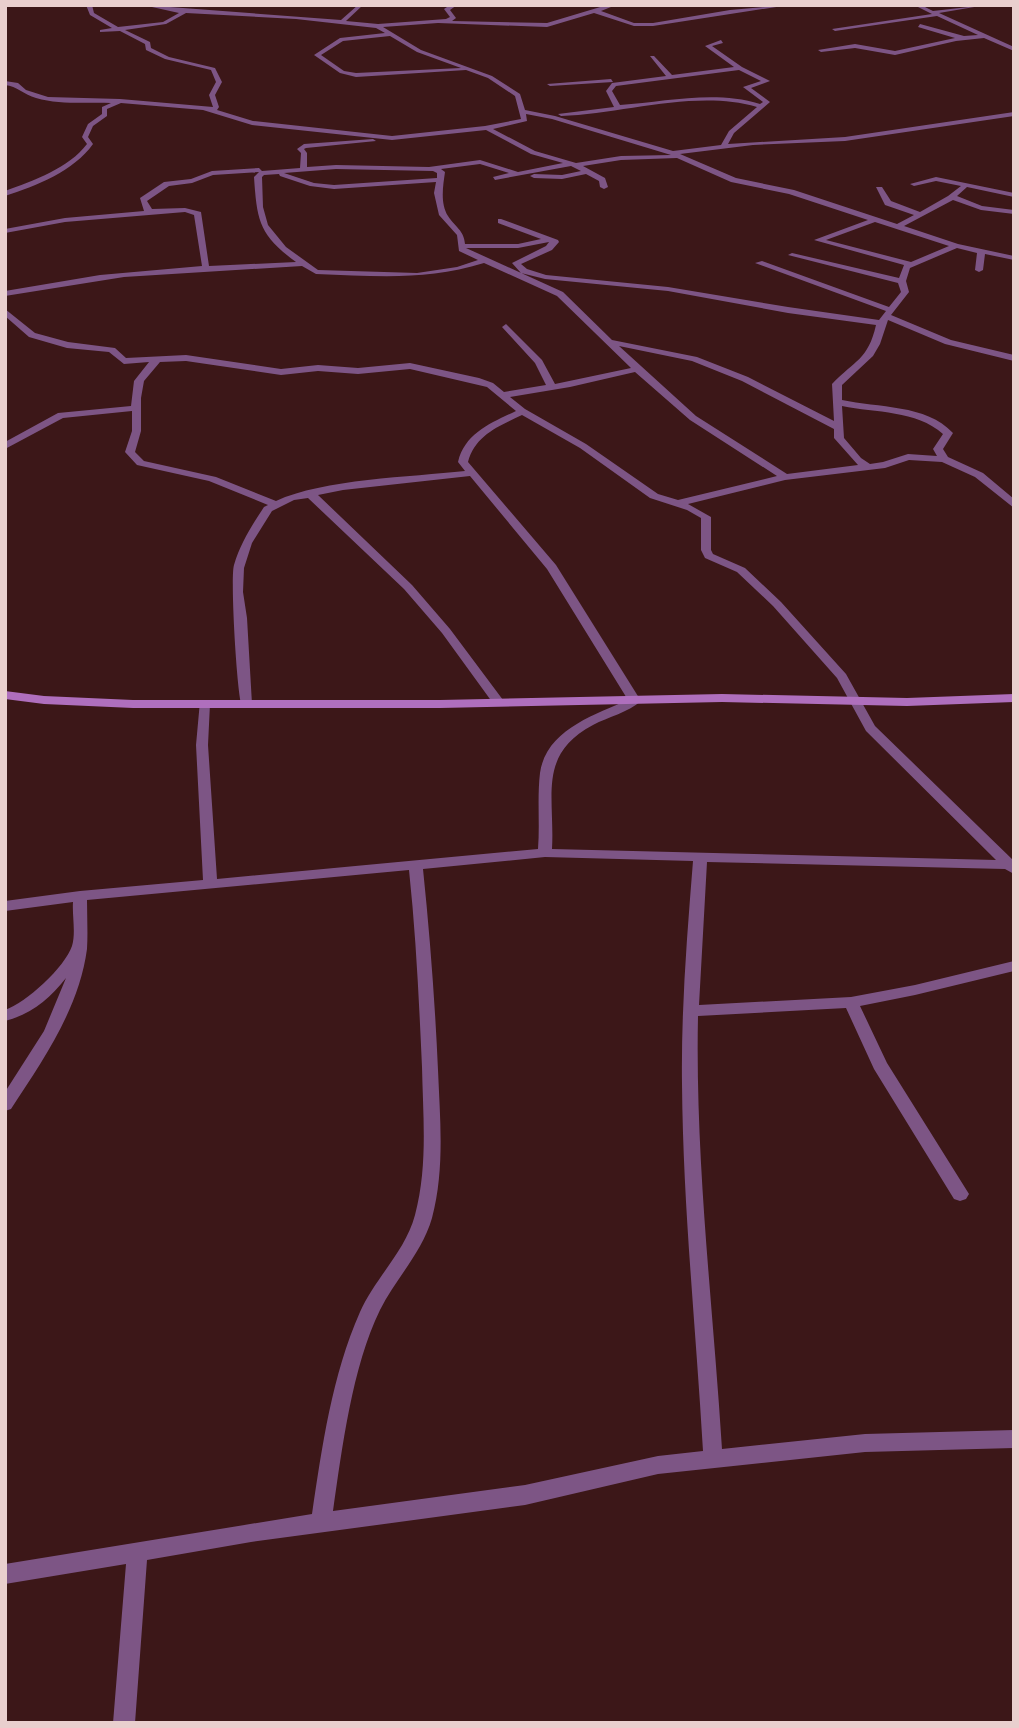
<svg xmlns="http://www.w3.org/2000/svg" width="1019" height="1728" viewBox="0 0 1019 1728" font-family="'DM Sans',sans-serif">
  <rect width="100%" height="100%" fill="#3c1718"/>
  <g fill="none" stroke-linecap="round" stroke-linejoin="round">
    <g fill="#7d5585" fill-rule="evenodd">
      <path d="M86,5H92L94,13L118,27L163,22L179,13L143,5L341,20L358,5H363L346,21L378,24L446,19L450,17L444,9L450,5H457L450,10L456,18L452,21L547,23L607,5H616L601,11L634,23H653L730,10L789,5L653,26H634L594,13L547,27L438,23L383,27L421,50L492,76L520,94L525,110L555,116L673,151L721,145L729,131L757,107C696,89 623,114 561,116L558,114L614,107L606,91L612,83L666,76L650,56H654L672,75L734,67L705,46L721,40L723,43L712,46L742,67L770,81L751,88L770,102L734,133L728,144L845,137L1014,112V116L845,141L753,145L680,154L736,178L794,190L897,224L914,215L885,205L876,187H882L891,201L920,212L948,196L961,186L936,181L914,186L910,184L936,177L1014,193V197L967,187L957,196L982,206L1014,210V214L981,210L953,200L904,226L958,244L1014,256V260L985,254L983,270L979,272L975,270L977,253L957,248L910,268L906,281L909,292L891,315L951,340L1014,355V361L945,344L888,320L880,344L873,356L842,385V400C878,408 926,404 953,433L943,449L948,457L983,473L1014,499V508L975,477L942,462L909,460L885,468L785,480L688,504L711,517V550L713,554L745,568L781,602L846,674L875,726L1014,861V874L1005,869L707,862L699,1005L851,997L915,985L1014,961V971L915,995L860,1006L887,1063L969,1194L966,1199L960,1201L954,1199L874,1069L846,1008L698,1016C695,1161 713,1305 722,1449L865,1434L1014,1430V1448L865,1452L658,1474L525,1505L251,1542L147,1560L135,1723H113L126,1564L5,1584V1564L312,1514C322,1447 332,1375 360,1312C375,1278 405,1252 415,1215C428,1166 423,1117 422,1067C419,1001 416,936 409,870L87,900C87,916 88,933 87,949C79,1009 43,1060 11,1109L5,1111V1092L44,1031L66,978C49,999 32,1014 5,1021V1010C26,1003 65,967 72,946C76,933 72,915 73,902L5,911V901L80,891L203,880L196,745L200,701H208L210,704L208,745L217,879L538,849C540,824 537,798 540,773C546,730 594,715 628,700L547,569L470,476L343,490L318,495L412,585L450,629L503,700L505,703L503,706H495L442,633L404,589L308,498L294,500L272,511L252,543L244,568L243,592L247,618L252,704L250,707H242C237,695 230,577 234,565C240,544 252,525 264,507L268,505L209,481L137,465L125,452L132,431V411L63,418L5,449V442L58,413L131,406L134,381L149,362L124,364L109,352L67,348L29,337L5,316V309L35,333L68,342L115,348L126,358L186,355L281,369L318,365L358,368L410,363L479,378L493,383L504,392L546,385L535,363L502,327L506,324L542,360L555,384L631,368L557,296L484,263C426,281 376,276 316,274L302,266L124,277L5,296V291L100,275L202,266L194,215L185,212L65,222L5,233V229L65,218L144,211L140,198L164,182L191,179L212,171L259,168L262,171L300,168L301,153L297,149L304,144L373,139L376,141L306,148L304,149L307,153V167L336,165L429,167L480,160L518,172L563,163L531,154L486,130L392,140L252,125L203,110L121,103L107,109V116L93,126L88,137L93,144C74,171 36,186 5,196V191C33,181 69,168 87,144L82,137L88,124L102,114V107L111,103C86,102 60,105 36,98C24,95 17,86 5,85V81L18,83L26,90L48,97L120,99L213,107L209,95L216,82L211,70L165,59L146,50L145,44L120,31L100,32V30L112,28L90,15ZM186,13L296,19L376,28L385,33L340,38L314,55L340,73L356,77L466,70L488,78L515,96L521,119L485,126L392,136L253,121L217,110L219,107L215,95L222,82L215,68L169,57L151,48L150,42L125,30L166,24ZM390,36L417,52L461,68L356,73L344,71L321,55L343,41ZM739,70L761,81L743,87L763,102L760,104C714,90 666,102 620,105L612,91L616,86ZM526,114L552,119L671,155L621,156L576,163L535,151L493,129L527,121ZM677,158L731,182L789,194L868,220L814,240L904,265L899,278L792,253L788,255L898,283L901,292L889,307L762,261L755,263L886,311L879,320L788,307L668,287L546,275L527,269L521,264L552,250L559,242L558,240L501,219H498V223L541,239L518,244H465C464,230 455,227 448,216C440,203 443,186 445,172L441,169L480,164L509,173L493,177L495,180L571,166L581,171L562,175L534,174L530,176L534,178L562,179L586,174L599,181L600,187L604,189L608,187L605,178L583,166L621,160ZM336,169L433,171L437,173V178L334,185L314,183L284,173ZM259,172L254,177C257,221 259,235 296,262L209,266L201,212L185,208L152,209L147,201L169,186L192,183L213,175ZM279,174L280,176L310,186L334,189L436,182L434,193L439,215L457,235L459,251L478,260L457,267L417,273L318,270L286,247L268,225L263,207L262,177L264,175ZM875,222L949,246L911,262L826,240ZM549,242L546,246L512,263L521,273L545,279L668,291L788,313L876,325C868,360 855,360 832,384L834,421L748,377L697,357L612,340L563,292L466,248H518ZM619,346L692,361L742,381L834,429V438L858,465L787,474L696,416ZM186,361L281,375L318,371L358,374L410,369L487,387L516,411C491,423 465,433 458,462L465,471C411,477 323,479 276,501L216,477L144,461L135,452L141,431V398L144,381L160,362ZM635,372L690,420L777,476L678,500L658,494L586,444L525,409L510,397L570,387ZM842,406C876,413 916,410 943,434L933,449L937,456L908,454L883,462L870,464L861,458L844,438ZM522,415L580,448L650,498L687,510L701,518V550L705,558L737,572L773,606L837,678L866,731L996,860L552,849C555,796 537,755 593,725C608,717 629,712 641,701L556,565L468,462C475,435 499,426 522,415ZM545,857L693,861C687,936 681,1010 682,1084C683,1207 696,1329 703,1451L658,1456L525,1485L333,1511C342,1449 352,1367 380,1310C396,1278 422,1253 432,1218C445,1169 440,1119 438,1070C435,1003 430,936 423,869Z"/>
      <polygon points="914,5 921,5 933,11 986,5 939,13 1014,47 1014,51 984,38 956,41 895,55 855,48 821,52 818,50 855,44 895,51 955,38 918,27 920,24 964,36 978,35 937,16 835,31 832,29 932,14"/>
      <polygon points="611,79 613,82 550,86 547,84"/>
    </g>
    <polygon fill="#af6fbd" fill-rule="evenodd" points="5,691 44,696 133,700 440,700 722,694 907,698 1014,694 1014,702 907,706 722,702 440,708 133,708 44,704 5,699"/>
  </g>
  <rect width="1019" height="1728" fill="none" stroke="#e9cfce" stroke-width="14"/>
</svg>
